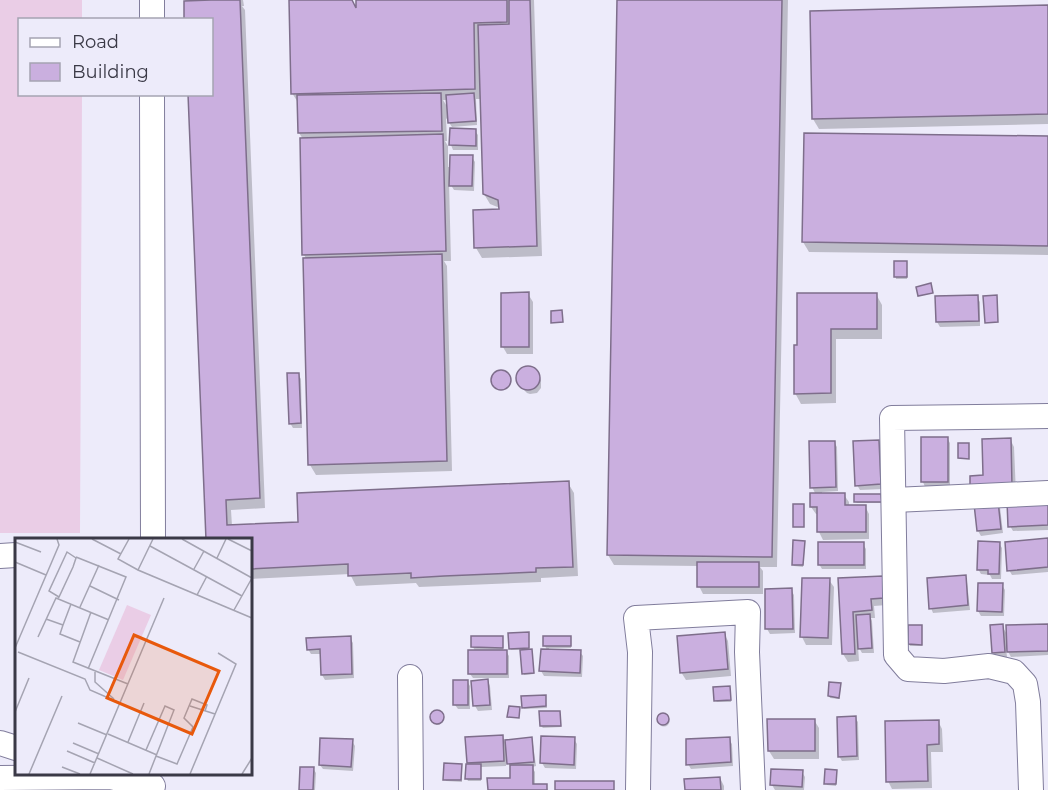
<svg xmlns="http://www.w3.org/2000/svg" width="1048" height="790" viewBox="0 0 1048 790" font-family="Montserrat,sans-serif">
  <rect width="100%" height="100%" fill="#edebfa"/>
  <polygon fill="#eacde6" points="0,0 82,0 82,19 20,20 20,94 82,95 80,533 0,533"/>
  <g fill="#0003" fill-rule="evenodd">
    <polygon points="185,0 243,0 244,6 242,6 245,10 265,508 231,510 232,526 300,523 568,483 574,493 578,576 541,578 541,582 419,587 416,583 356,586 350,574 250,579 250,540 207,540 212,20 187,2"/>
    <path d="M291,0H350L358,14V0H534L542,256L482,258L476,248L505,210L490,204L484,194L482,99H476L477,125L452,127L446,118L447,141H445L448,146V167H451L472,157L475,162L474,191L454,190L449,182L451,261H444L447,266L452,471L316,475L310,465L307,260L304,255L303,139L299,133V104L292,93ZM443,100H448V108Z"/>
    <polygon points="619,0 788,0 777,567 760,567 763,571 763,594 703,594 699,586 699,566 614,565 608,555"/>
    <polygon points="1048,7 1048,124 819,129 813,119"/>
    <polygon points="451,130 475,131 478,135 478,150 453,150 451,145"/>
    <polygon points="1048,138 1048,255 809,252 803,242"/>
    <polygon points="895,263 907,264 907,279 896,279"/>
    <polygon points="528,294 533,302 533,354 507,354 503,347"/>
    <polygon points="876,294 882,305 882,339 836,339 836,403 801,404 795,393 799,346"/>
    <polygon points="977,297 980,302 980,326 940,327 937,322"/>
    <polygon points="531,368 536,372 541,380 541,388 537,393 530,394 527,393 522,388 519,382 519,376 524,369"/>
    <circle cx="502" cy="381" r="9"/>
    <polygon points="298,374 301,379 302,428 293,428 290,423"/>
    <polygon points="947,438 950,443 950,486 925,487 923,482"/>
    <polygon points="1010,439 1014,447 1016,494 984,477"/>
    <polygon points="879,441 881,446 883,489 860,490 857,485"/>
    <polygon points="834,442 837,447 838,491 822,492 822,495 844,495 849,502 849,507 865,506 869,514 869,539 823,540 819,532 818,514 816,514 811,507 816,495 812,487"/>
    <polygon points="880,495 882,503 857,503 855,501"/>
    <polygon points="1048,502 1048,530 1013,531 1010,526"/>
    <polygon points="997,503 1000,507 1003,533 981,536 978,531"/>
    <polygon points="1048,540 1048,572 1012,575 1009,570"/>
    <polygon points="804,543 805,545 803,567 794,566 793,564"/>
    <polygon points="999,543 1002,548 1001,579 992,579 990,575 981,574 978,569"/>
    <polygon points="863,544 866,549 866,569 822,569 819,564"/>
    <polygon points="882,577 887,605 874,606 875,618 871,618 872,621 874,653 862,653 858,646 859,661 848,662 843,654 839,580"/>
    <polygon points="965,577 967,582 970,610 933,613 931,608"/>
    <polygon points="829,580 834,587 832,645 806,645 802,637"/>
    <polygon points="1002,585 1005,590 1004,616 981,616 978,611"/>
    <polygon points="791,590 794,595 795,633 770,634 767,629"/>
    <polygon points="1048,625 1048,655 1011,657 1006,648 1007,657 996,658 993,653 1002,626 1008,636"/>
    <polygon points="921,627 922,646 910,646 909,644"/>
    <polygon points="724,633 728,641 731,676 686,680 681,672"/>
    <polygon points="528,634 529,651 532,652 534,674 524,675 521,650 511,650 510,648"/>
    <polygon points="350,638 353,643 354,678 325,680 322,675 321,654 311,654 308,649"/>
    <polygon points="570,638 571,648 549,648 549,650 580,652 583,656 582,677 544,676 541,671 547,650 545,646"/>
    <polygon points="503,640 503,651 506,651 509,656 509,678 473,678 470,674 475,651 473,647"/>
    <polygon points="467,681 470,686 470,709 458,709 455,705"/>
    <polygon points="488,681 490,686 492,710 478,711 475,706"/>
    <polygon points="840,684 841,686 839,699 830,698 829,696"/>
    <polygon points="730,689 731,702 717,702 716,701"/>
    <polygon points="545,696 547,708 524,709 523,707"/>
    <polygon points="433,712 439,712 444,719 443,722 439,725 436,725 432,719 431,715"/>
    <polygon points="559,712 561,727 543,728 541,726"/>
    <circle cx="664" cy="721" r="5.5"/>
    <polygon points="855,718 858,722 859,760 842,761 839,756"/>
    <polygon points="814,720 819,728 819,759 774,759 769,751"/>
    <polygon points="938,721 942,729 943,752 931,752 932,788 892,789 888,781"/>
    <polygon points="502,737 505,742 531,739 533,744 536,766 532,767 535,772 535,785 546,786 548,790 489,790 512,780 512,769 506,759 506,766 481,767 481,781 468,781 467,779 470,765 468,763"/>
    <polygon points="543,738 574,739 577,744 576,769 545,768 542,763"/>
    <polygon points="729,739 732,744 733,766 691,769 688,764"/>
    <polygon points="352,741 355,746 353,771 323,769 320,765"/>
    <polygon points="461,765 462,782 446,781 445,779"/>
    <polygon points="313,768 316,773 315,790 300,790"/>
    <polygon points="836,771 836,786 827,785 826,783"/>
    <polygon points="802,772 805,777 804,790 775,790 772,785"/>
    <polygon points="720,778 724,786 724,790 686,790"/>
  </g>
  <g fill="#caafdf" stroke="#7e6e8b" stroke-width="1.5">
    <polygon points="211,0 240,0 260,498 226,500 227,525 298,522 297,493 569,481 573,567 536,568 536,572 444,576 411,578 411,573 348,576 348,564 250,569 250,540 206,540 188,94 212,94 212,20 184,20 184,1"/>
    <polygon points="289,0 352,0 356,8 356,0 507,0 507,22 474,23 475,89 291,94"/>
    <polygon points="509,0 530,0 537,246 474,248 473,210 499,209 498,200 483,194 478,25 509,24"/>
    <polygon points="617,0 782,0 772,557 607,555"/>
    <polygon points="1048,5 1048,114 812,119 810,11"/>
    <polygon points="441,93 442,131 298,133 297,95"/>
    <polygon points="474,93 476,121 448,123 446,95"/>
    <polygon points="450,128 476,129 476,146 449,145"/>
    <polygon points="804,133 1048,136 1048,246 802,242"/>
    <polygon points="443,134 446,251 302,255 300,138"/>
    <polygon points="450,155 473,155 472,186 449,186"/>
    <polygon points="442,254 447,461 308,465 303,258"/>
    <rect x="894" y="261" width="13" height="16"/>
    <polygon points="931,283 933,293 918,296 916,287"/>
    <polygon points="529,292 529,347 501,347 501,293"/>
    <polygon points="797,293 877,293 877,329 831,329 831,393 794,394 794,345 797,345"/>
    <polygon points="978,295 979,321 936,322 935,296"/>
    <polygon points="997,295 998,322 985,323 983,296"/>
    <polygon points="562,310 563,322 551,323 551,311"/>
    <circle cx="528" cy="378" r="12"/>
    <circle cx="501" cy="380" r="10"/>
    <polygon points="287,373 299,373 301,423 289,424"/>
    <rect x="921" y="437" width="27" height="45"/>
    <polygon points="1011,438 1012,487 970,488 970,476 983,475 982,439"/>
    <polygon points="879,440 881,484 855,486 853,441"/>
    <polygon points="809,441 835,441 836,487 810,488"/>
    <polygon points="958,443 969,443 969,459 958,458"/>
    <polygon points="810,493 845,493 845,505 866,505 866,532 817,532 817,507 810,507"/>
    <polygon points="854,494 881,494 882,502 854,502"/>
    <polygon points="1048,500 1048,525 1008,527 1007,501"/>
    <polygon points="998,501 1001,529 977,531 974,504"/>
    <rect x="793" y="504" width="11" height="23"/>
    <polygon points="1048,538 1048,567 1007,571 1005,542"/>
    <polygon points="793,540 805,541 803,565 792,565"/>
    <polygon points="978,541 1000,542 999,574 988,574 988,570 977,570"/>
    <rect x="818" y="542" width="46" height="23"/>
    <rect x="697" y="562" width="62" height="25"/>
    <polygon points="966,575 968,605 929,609 927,578"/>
    <polygon points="883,576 884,598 871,599 872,610 853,612 855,654 842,654 838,578"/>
    <polygon points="802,578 830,578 828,638 800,637"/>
    <polygon points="978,583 1003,583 1002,612 977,611"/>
    <polygon points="792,588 793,629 765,629 765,589"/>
    <polygon points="870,614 872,648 858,649 856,615"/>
    <polygon points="1003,624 1005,652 992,653 990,625"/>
    <polygon points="1048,624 1048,651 1007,652 1006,625"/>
    <polygon points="908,625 922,625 922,645 908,644"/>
    <polygon points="529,632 529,648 509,649 508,633"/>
    <polygon points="725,632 728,669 680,673 677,636"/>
    <polygon points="351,636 352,674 321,675 320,649 307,650 306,638"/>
    <polygon points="471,636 503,636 503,648 471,647"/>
    <rect x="543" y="636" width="28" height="10"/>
    <polygon points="532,649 534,673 522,674 520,650"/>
    <polygon points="541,649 581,650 580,673 539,671"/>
    <rect x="468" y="650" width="39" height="24"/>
    <polygon points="488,679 490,705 473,706 471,681"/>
    <rect x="453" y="680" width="15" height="25"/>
    <polygon points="829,682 841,683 839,698 828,696"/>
    <polygon points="730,686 731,700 714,701 713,687"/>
    <polygon points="546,695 546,706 522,708 521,696"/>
    <polygon points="509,706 520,707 519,718 507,717"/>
    <circle cx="437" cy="717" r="7"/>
    <polygon points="539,711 560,711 561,726 540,726"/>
    <circle cx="663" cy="719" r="6"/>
    <polygon points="856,716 857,756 838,757 837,717"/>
    <polygon points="767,719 815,719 815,751 768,751"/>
    <polygon points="939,720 939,744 927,745 928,781 886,782 885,721"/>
    <polygon points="503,735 504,761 467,763 465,737"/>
    <polygon points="541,736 575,737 574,765 540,763"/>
    <polygon points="532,737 534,762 507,764 505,740"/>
    <polygon points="730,737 731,762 686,765 686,739"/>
    <polygon points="320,738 353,739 351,767 319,765"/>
    <polygon points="444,763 462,764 461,780 443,780"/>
    <polygon points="466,764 481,764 481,779 465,779"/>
    <polygon points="510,765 533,765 533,784 547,784 547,790 488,790 487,778 510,778"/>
    <polygon points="300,767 314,767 313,790 299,790"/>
    <polygon points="771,769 803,770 802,787 770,785"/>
    <polygon points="825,769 837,770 836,784 824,784"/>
    <polygon points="720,777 721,790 685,790 684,779"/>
    <rect x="555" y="781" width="59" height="9"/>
  </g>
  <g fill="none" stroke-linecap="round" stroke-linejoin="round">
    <g stroke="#817d9c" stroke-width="26">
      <g id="minor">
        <polyline points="152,0 152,20"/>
        <polyline points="152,94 153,540"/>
        <polyline points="894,500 1048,493"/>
        <polyline points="0,556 16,555"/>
        <polyline points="410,677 411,790"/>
        <polyline points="0,743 16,748"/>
        <polyline points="0,778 110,777 153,786"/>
        <polyline points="638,790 640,652 636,618 748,612 747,652 753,790"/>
        <polyline points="1031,790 1028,702 1025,684 1014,672 989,666 944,671 908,669 896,655 892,418 1048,416"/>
      </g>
    </g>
    <use href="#minor" stroke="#fff" stroke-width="24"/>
  </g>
  <g transform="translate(15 538)">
    <rect width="237" height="237" fill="#edebfa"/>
    <path d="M112,67L136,77L108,142L84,132Z" fill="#eacde6"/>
    <path fill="none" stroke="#a5a4b2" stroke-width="1.5" d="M77,1L106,16M114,1L103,21L123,32M138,1L123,32L237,80M167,1L237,40M213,1L237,13M0,4L26,14M135,8L227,58M61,19L111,39L73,131M202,20L211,1M0,24L31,37M179,31L189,13M75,48L104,62M182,57L192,38M43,60L44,59L58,29L61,20L52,14L34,53L44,59M65,69L84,27M219,72L237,40M76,74L58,124L113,146M31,81L48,87L45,96L65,104M48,87L56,66M23,99L41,60L94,82M0,110L44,7L42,1M3,114L70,141L75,152L105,165M80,134V144L99,161M175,168L200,176M0,174L14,140M63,185L92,197M93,196L142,217M113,204L129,165M58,205L84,216M131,212L150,168L159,172L134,236M52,213L80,225M141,218L162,226L178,189L169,180L177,161L192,167L190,173M82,220L118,236M47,229L65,236M14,236L47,158M75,236L149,60M175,236L221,126L203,115M227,236L237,220"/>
    <path fill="#e8590c" fill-opacity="0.15" stroke="#e8590c" stroke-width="3" d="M119,97L204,133L177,196L92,160Z"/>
    <rect width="237" height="237" fill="none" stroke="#3a3946" stroke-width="3"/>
  </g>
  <rect x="18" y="18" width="195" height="78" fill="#edebfa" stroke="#a5a4b2" stroke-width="1.5"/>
  <rect x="30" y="38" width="30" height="9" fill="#ffffff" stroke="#a5a4b2" stroke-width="1.5"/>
  <text x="72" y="48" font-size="18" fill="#3a3946">Road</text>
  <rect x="30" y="63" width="30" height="18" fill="#caafdf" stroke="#a5a4b2" stroke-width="1.5"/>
  <text x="72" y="78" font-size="18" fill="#3a3946">Building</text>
</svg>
